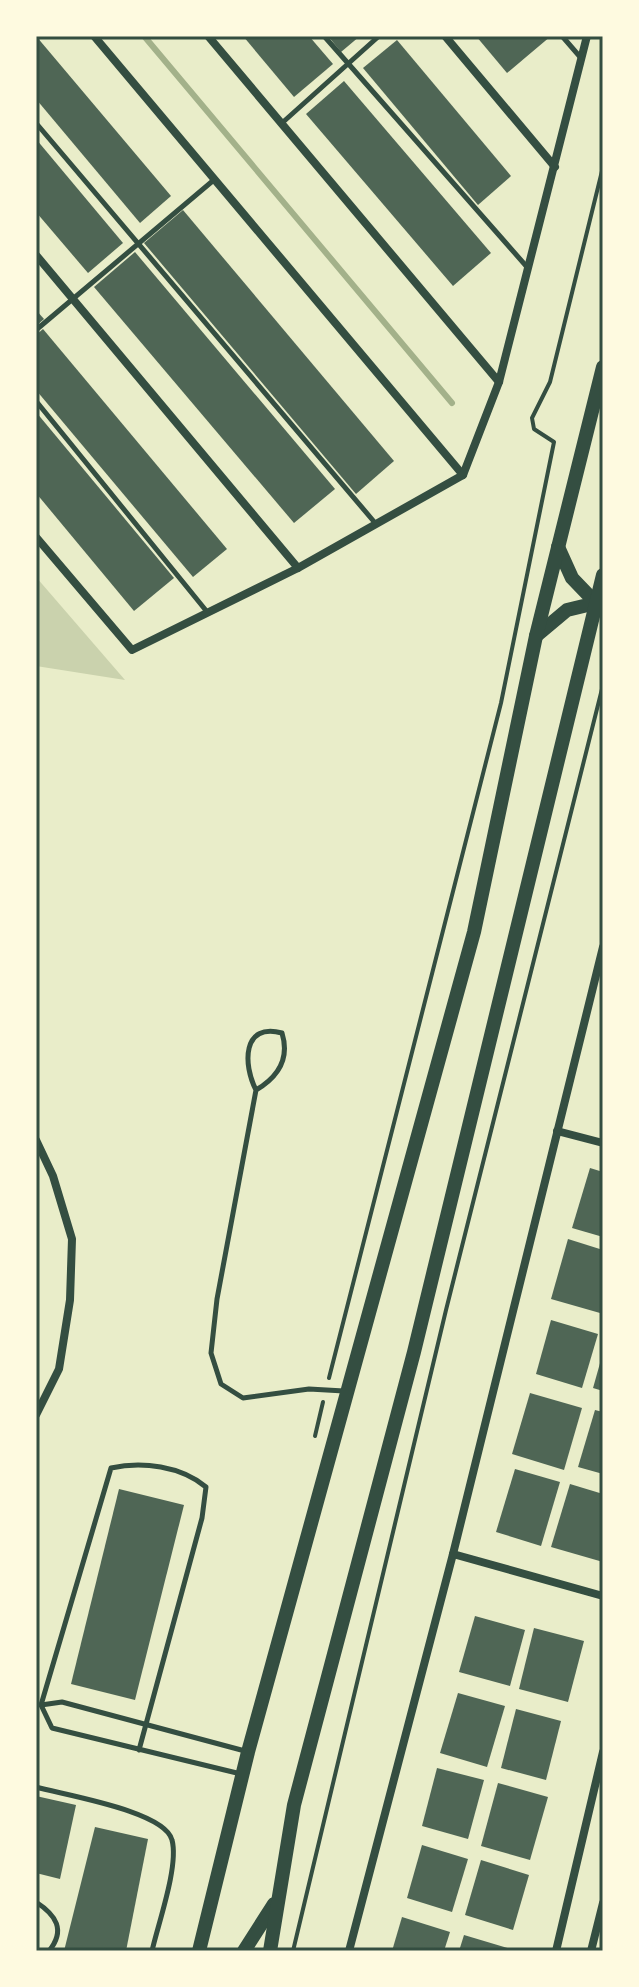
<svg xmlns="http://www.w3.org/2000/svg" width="639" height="1987" viewBox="0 0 639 1987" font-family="'PT Sans Narrow',sans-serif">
  <rect width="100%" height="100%" fill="#e9edc9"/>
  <polygon fill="#cad2ad" points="36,577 125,680 36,666"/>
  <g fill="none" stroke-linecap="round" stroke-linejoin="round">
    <polyline stroke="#a3b18a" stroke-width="6" points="144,36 452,403"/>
  </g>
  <g fill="#4f6655">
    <polygon points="36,36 171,196 140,223 36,99"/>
    <polygon points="243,36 309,36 333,64 294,97"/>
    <polygon points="328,36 360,36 341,52"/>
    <polygon points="476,36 551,36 507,73"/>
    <polygon points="397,40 511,176 478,205 363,68"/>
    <polygon points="344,81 491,253 453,286 306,114"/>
    <polygon points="36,139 123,243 88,273 36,212"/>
    <polygon points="183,210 394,461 356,494 144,243"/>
    <polygon points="135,252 335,489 294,523 94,287"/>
    <polygon points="36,310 44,319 36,326"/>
    <polygon points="43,329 227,549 193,577 36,390 36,335"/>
    <polygon points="36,412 174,578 134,611 36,493"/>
    <polygon points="590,1168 603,1172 603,1237 572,1228"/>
    <polygon points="568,1239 603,1250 600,1313 551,1299"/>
    <polygon points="551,1320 598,1334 582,1388 536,1374"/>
    <polygon points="602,1356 603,1356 603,1391 593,1388"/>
    <polygon points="530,1393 582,1408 564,1470 512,1454"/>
    <polygon points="595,1410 603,1412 603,1474 578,1467"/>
    <polygon points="515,1469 560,1482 541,1546 496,1532"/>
    <polygon points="570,1484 603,1494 603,1562 551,1547"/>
    <polygon points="119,1489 184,1505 135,1700 71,1684"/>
    <polygon points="475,1616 525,1630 510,1686 459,1672"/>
    <polygon points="534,1628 584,1641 568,1702 519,1689"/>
    <polygon points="458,1693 505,1706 487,1767 440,1753"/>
    <polygon points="516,1709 561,1721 546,1780 501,1768"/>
    <polygon points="437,1768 484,1780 468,1839 422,1826"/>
    <polygon points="498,1783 548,1797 530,1860 481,1846"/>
    <polygon points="36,1796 76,1805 60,1879 36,1873"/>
    <polygon points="95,1827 148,1839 126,1951 64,1951"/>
    <polygon points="422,1845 468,1859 452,1912 407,1898"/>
    <polygon points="481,1860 529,1875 513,1930 465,1915"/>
    <polygon points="402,1917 450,1932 444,1951 392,1951"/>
    <polygon points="464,1935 514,1950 513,1951 459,1951"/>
  </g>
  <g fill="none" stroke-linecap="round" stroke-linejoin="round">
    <g stroke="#344e41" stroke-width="4">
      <polyline points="329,1378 501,703 554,442 534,429 532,418 550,382 603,167"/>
      <polyline points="315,1436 323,1402"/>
      <polyline points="293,1951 446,1310 603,685"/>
    </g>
    <g stroke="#344e41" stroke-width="5">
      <polyline points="324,36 527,267"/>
      <polyline points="562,36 581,58"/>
      <polyline points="36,123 376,524"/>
      <polyline points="282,123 379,36"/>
      <polyline points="36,330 215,179"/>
      <polyline points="36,401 208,613"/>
      <path d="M256,1090C278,1077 290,1059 282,1033C242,1022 243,1065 256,1090L217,1299L211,1353L221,1384L243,1398L309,1389L344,1391"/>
      <polyline points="41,1705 62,1702 245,1751"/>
      <path d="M139,1750L202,1518L206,1487C181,1466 142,1461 111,1468L41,1705L52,1728L241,1774"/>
      <path d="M36,1787C64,1795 165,1811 172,1840C179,1866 158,1924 152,1951"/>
      <path d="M36,1902C56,1915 66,1930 49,1951"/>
    </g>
    <g stroke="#344e41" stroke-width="8">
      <polyline points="94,36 463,475"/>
      <polyline points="208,36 499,382"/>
      <polyline points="445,36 555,167"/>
      <polyline points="36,255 298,568"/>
      <polyline points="36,537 132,650 298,568 463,475 499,382 587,36"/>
      <polyline points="557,1131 603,1143"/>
      <polyline points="36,1140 53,1176 72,1239 70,1300 59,1369 36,1415"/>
      <polyline points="453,1554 603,1596"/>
      <polyline points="349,1951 453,1554 603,947"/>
      <polyline points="556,1951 603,1752"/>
      <polyline points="591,1951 603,1903"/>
    </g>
    <g stroke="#344e41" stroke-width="14">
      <polyline points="536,636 567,610 596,603 572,578 558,547"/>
      <polyline points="199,1951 248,1752 474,932 536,636 603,367"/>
      <polyline points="244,1951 274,1904"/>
      <polyline points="270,1951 294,1805 414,1352 603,575"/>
    </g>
  </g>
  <rect width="639" height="1987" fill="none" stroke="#fefae0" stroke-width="76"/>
  <rect x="38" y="38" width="563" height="1911" fill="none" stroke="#344e41" stroke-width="3"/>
</svg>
